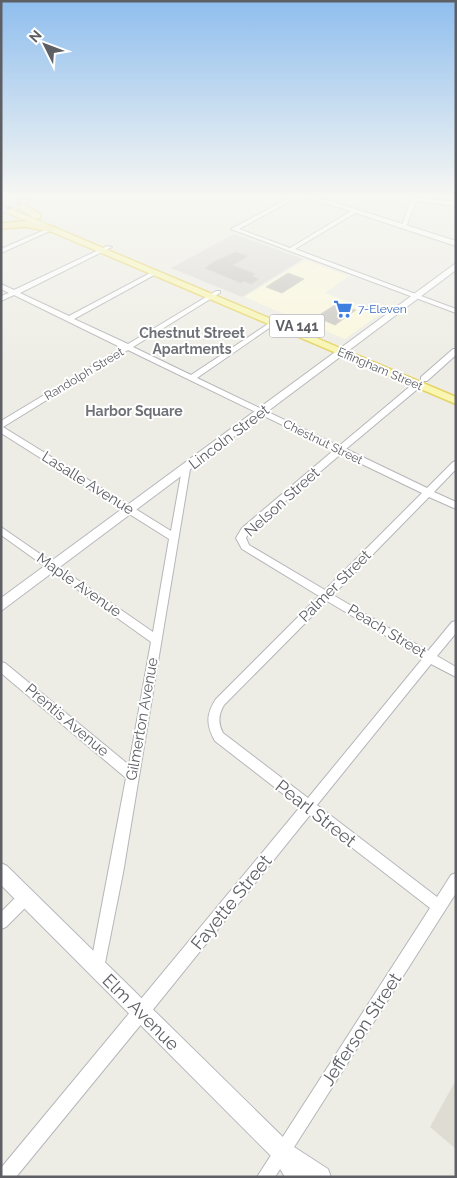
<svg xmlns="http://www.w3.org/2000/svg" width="457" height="1178" viewBox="0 0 457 1178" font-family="Raleway,sans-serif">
  <rect width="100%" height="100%" fill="#eeede5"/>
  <polygon fill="#fbf8dd" points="305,260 349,276 325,293 380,314 345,339 244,297"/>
  <polygon fill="#dddcd7" points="234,234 303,259 242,297 171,268"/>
  <polygon fill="#dedcd3" points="456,1080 456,1149 430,1127"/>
  <g fill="#cac7c2" stroke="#d2d0c4">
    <polygon points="236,252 248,256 233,265 255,274 252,276 259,279 251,284 244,281 241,283 205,268 215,261"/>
    <polygon points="288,273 304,279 282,293 266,287"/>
    <polygon points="338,303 356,310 335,325 316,317"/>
  </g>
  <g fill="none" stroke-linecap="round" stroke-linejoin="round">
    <g stroke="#b5b6bb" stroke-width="2">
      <g id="street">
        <polygon points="36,197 43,197 24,205 19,204"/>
        <polygon points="291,197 298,197 239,229 290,248 353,210 357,210 357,212 295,249 456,309 456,313 231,229"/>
        <polygon points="412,197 456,202 456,206 416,201 406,227 401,228"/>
        <polygon points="49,228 54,229 1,253 1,249"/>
        <path d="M107,246L112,247L20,293L69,316L152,272H156V274L74,319L128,344L216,291H220V293L133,347L191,375L271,322H275V324L197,378L339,446L414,383H420V387L346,449L427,488L453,462L456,461V469L434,492L456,502V509L429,497L333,595L428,651L452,622L456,621V633L437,656L456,667V677L431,664L317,805L437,897L451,875L456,873V893L275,1177H257L430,908L310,815L147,1017L16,1177H1V1168L300,807L215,741C206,725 206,714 216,699L319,596L242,549L236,538L242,528L334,450L128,350L3,427L171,531L182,469L186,466L190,469L123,873L104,968L102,973L97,975L92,973L90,968L126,778L1,673V662L5,663L129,765L151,642L1,535V527L153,632L169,539L1,433V421L122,348L14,295L1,301V296L9,293L1,289V284L14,290ZM341,454L422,493L325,590L249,545L246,538L249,532ZM327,601L423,658L308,798L223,733C218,724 218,715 224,705Z"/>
        <polygon points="453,349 456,349 456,355 427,381 421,381 421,377"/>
        <polygon points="26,890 31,892 33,897 31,902 6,927 1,929 1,912 21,892"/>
      </g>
    </g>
    <g stroke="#b6b8be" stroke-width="2">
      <g id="secondary">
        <polygon points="307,197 318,197 456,241 456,246"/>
        <polygon points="456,263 456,270 1,611 1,598"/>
        <polygon points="1,863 7,866 291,1145 328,1169 331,1177 285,1177 274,1159 1,885"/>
      </g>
    </g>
    <g stroke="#e6d366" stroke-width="3">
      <g id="primary">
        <polygon points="23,197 32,197 26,205 40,214 40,218 34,218 19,208 19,200"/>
        <polygon points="1,205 456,397 456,404 1,210"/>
      </g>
    </g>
    <g stroke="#e0bb13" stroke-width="2">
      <polygon id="highway" points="25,221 55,227 56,229 51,232 25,227 1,229 1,223"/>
    </g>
    <use href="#street" fill="#fff" fill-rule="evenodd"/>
    <use href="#secondary" fill="#fff" fill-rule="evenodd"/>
    <use href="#primary" fill="#f8f6b0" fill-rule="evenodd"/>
    <use href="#highway" fill="#f4e896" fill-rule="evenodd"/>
    <g stroke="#b5b6b6" stroke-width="3">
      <polyline id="rail" points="1,211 36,197"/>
    </g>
    <use href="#rail" stroke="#fff" stroke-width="2" stroke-dasharray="5.5" stroke-linecap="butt"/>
  </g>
  <linearGradient id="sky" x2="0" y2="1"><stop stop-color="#8fbeee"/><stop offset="0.54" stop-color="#f7f7f3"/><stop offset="1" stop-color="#f7f7f3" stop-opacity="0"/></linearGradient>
  <rect width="457" height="362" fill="url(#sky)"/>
  <defs>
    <g id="supermarket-bare" transform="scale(1.5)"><path d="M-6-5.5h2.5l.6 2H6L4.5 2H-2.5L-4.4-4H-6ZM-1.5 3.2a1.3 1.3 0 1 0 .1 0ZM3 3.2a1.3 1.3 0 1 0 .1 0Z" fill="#3f7fe0" stroke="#fff" stroke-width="2.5" paint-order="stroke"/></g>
  </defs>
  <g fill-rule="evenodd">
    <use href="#supermarket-bare" x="343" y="309"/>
  </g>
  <g text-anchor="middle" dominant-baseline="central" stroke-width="4" stroke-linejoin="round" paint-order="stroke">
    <g font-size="12" fill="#366cbe" stroke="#fff" text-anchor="start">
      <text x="358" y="309">7-Eleven</text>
    </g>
    <g font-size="12" fill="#5d5f64" stroke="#fff">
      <text transform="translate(380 369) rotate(23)">Effingham Street</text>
      <text transform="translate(84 374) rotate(-31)">Randolph Street</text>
      <text transform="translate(323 442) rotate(26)">Chestnut Street</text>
    </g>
    <rect fill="#fff" stroke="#8e8f92" stroke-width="1" x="269.5" y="314.5" width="55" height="23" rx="4"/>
    <g font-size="14" font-weight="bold" fill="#5d5f64">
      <text x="297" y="326">VA 141</text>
    </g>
    <g font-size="14" font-weight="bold" fill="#6e7176" stroke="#fff">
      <text x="192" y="333">Chestnut Street<tspan x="192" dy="16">Apartments</tspan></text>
      <text x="134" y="411">Harbor Square</text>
    </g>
    <g font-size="15" fill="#5d5f64" stroke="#fff">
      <text transform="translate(229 437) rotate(-37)">Lincoln Street</text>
      <text transform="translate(88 483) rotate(32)">Lasalle Avenue</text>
      <text transform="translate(282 502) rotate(-42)">Nelson Street</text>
      <text transform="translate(79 585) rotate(35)">Maple Avenue</text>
      <text transform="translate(335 586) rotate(-45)">Palmer Street</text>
      <text transform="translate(387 631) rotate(31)">Peach Street</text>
      <text transform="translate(142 719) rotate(-80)">Gilmerton Avenue</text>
      <text transform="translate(67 720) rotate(40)">Prentis Avenue</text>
    </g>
    <g font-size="18" fill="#5d5f64" stroke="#fff">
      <text transform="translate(316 813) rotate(38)">Pearl Street</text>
      <text transform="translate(231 902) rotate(-51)">Fayette Street</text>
      <text transform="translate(141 1012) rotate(45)">Elm Avenue</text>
      <text transform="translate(361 1029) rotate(-57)">Jefferson Street</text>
    </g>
  </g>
  <rect width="457" height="1178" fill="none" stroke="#5d5f64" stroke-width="5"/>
  <g transform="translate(45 45) rotate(312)" stroke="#ffffff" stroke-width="4" paint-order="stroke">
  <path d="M0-4L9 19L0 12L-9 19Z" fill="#5d5f64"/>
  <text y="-8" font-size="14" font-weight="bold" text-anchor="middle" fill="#5d5f64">N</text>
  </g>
</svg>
